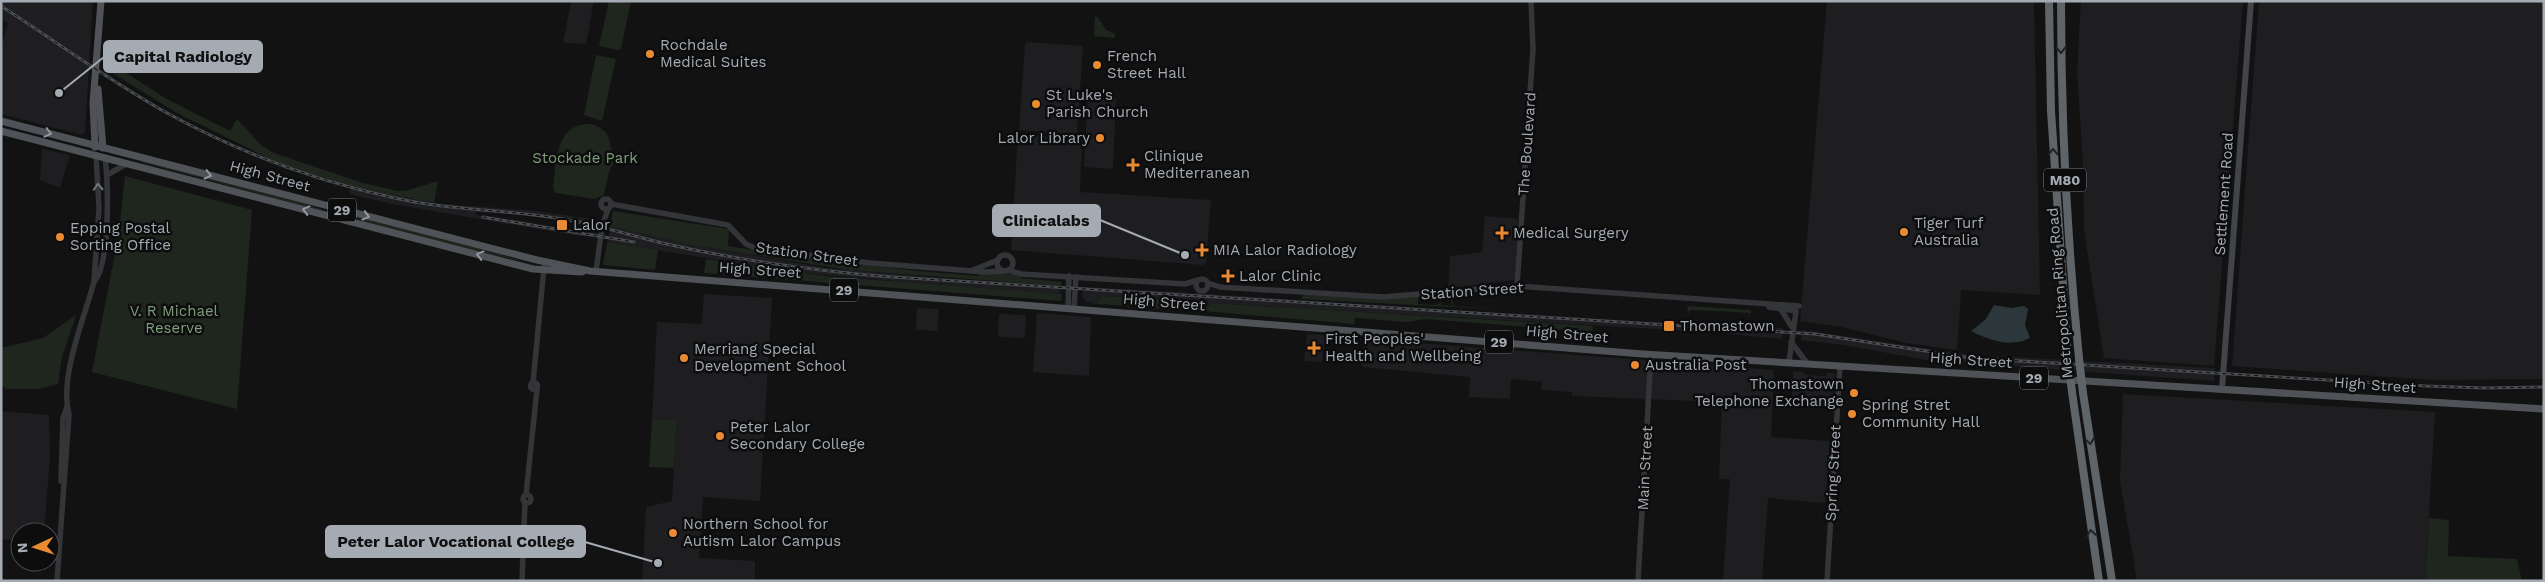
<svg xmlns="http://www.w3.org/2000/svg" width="2545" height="582" viewBox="0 0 2545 582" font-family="'Work Sans',sans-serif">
  <rect width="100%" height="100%" fill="#121213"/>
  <g fill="#1e1e20" fill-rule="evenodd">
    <polygon points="1,1 93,1 85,132 82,135 1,114 1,47 8,23 1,18"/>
    <polygon points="571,1 594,1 586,44 563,43"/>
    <polygon points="1827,1 2034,1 2040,295 1961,290 1957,350 1906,343 1842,327 1800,321"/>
    <polygon points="2081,1 2243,1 2214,366 2104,358 2084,230 2083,164 2077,72"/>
    <polygon points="2259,1 2544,1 2544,379 2433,380 2232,366"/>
    <polygon points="1028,42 1083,46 1077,134 1019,130 1025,44"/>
    <polygon points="1088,96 1116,98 1113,169 1084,167"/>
    <polygon points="1018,134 1082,139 1080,192 1211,200 1206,263 1203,265 1011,250"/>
    <polygon points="42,149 70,155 60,188 40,180"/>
    <path d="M351,186L432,203L537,211L591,219L596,224L593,237L573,235L392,204L349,194ZM476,212L538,216L582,224V232L476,215Z"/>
    <polygon points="1485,216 1518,219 1515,280 1448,288 1450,256 1482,252"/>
    <polygon points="611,226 691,245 827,268 941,278 940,285 792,272 608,242"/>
    <polygon points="942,278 1061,286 1060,294 942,285"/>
    <polygon points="1083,287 1191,293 1190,300 1102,296 1098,303 1087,302 1082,296"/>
    <polygon points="1193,293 1656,324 1708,327 1709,324 1783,328 1782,337 1781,339 1708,332 1211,303 1210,307 1192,305"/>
    <polygon points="704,294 772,298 760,501 703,497 699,558 755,561 755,581 642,581 646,507 672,501 677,421 652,419 657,322 702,324"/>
    <polygon points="917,308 939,309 937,331 916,330"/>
    <polygon points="1037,313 1091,317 1089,376 1033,372"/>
    <polygon points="999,314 1026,315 1025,338 1000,337 998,335"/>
    <polygon points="1802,330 1971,355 2215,368 2214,381 1927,360 1843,345 1801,340"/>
    <polygon points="1307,334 1325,335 1322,362 1304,361"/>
    <polygon points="1364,339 1774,370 1771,437 1830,441 1825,503 1768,498 1762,581 1723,581 1730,479 1719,479 1722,402 1572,396 1572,392 1541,390 1542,382 1511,379 1510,399 1469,397 1470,377 1362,367"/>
    <polygon points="1793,371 1804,372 1805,375 1827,376 1827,373 1835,373 1833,399 1799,396 1798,408 1791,407"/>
    <polygon points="2123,394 2435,412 2425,581 2137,581 2120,480"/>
    <polygon points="1,411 49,415 50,457 44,532 20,532 20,541 1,539"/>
  </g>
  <g fill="#1e261e">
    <polygon points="609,1 631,1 621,49 618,50 599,46"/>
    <polygon points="1095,17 1098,17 1106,30 1115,34 1115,38 1094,36"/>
    <polygon points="596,55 616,59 602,121 584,115"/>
    <polygon points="105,59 165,98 230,131 237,119 261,145 274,153 363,183 398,191 408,190 438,181 434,203 357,188 280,164 177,113 104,68"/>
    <path d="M591,124C614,131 607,143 615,160L609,172L604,195L595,199L555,193L553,187C557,160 555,123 591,124Z"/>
    <polygon points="141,160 297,200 334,214 141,162"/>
    <polygon points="125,176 252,210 237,409 92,372 118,238"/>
    <path d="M613,211L729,229L728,246C811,259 896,270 979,276V274H1013L1022,278L1062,282L1061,286L849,270L691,245L610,226Z"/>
    <polygon points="349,215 468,245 536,265 376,226"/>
    <polygon points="607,242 658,250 655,270 603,265"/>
    <polygon points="706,259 825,276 1062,294 1061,301 704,273"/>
    <polygon points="1462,293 1462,295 1453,296 1453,306 1510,310 1301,299 1303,295 1421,296 1418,299 1418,304 1437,305 1440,303 1440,297 1436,297 1436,295 1444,294 1444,296 1440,297 1441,305 1452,306 1451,296 1447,296 1448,294"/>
    <polygon points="1102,296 1186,301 1190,304 1189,311 1087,303 1098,303"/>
    <polygon points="1210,303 1593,326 1592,332 1425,319 1407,322 1355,318 1354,324 1191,310 1191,304 1210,307"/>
    <polygon points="1687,306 1751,310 1750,317 1749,313 1718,311 1718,315 1717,311 1690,310 1689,314"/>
    <polygon points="76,315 62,357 58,384 39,389 5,389 1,384 1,348 43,338"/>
    <polygon points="652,419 677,420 674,468 649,467"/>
    <polygon points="2429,518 2449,520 2448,556 2517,559 2522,581 2425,581"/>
  </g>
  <path fill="#2c373b" d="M1994,305L2011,308L2024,306L2028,309L2025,325L2030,338C2012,348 1988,340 1971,331L1986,319Z"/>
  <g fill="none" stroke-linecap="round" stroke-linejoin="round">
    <g stroke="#333538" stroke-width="5.5">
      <polyline points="107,175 126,164"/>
      <circle cx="606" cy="204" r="5"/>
      <polyline points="611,204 728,225 746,244 755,248 870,263 985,272 1004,271"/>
      <circle cx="1005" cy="263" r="8"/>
      <polyline points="973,270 998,260"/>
      <polyline points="1008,270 1021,274 1185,284 1198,280"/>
      <polyline points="596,271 602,227 608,209"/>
      <circle cx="1202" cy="285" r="6"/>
      <polyline points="94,282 99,208 96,155"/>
      <polyline points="1208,283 1220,287 1383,297 1517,286 1799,306"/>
      <polyline points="1517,286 1533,49 1531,1"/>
      <polyline points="1769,307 1796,311 1789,362"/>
      <polyline points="1068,308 1069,276"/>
      <polyline points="1074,308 1076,277"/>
      <polyline points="1780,308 1792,327"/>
      <polyline points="1791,342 1807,363"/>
      <circle cx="534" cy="386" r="3.5"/>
      <polyline points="533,383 544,267"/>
      <polyline points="61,481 63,418 67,407"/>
      <polyline points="526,495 537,389"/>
      <circle cx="527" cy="499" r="4"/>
      <path d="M57,581L69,415C59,377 84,319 94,282C111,263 108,182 105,157"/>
      <polyline points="522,581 525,502"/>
      <polyline points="1638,581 1651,355"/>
      <polyline points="1827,581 1840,366"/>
    </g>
    <polyline stroke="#414448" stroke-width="6" points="2222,389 2251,1"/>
    <g stroke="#4f5257" stroke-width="7">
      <polyline points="98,89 103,148"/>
      <polyline points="1,121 537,260 590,271 1643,354 2544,409"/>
      <polyline points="1,131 533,269 582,272"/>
      <polyline points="95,147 93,103 101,1"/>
    </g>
    <g stroke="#5f6469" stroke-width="8">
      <polyline points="2049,1 2051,111 2068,358"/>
      <path d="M2061,1C2061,121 2067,239 2079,358"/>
      <polyline points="2072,392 2099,581"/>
      <polyline points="2083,393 2112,581"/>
    </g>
    <g stroke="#4a4d51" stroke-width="3">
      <g id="rail">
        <path d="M1,6C57,42 111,82 169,114C240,153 316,181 395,198C456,212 518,209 579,222C607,228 634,236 662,243C737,260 816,271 892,277L1815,334L1971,358L2426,386L2486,388L2544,387"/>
        <polyline points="483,217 634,242"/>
      </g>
    </g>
    <use href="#rail" stroke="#0d0d0e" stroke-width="1" stroke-dasharray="4" stroke-linecap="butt"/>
    <g stroke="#5f6469" stroke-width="8">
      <polyline points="2068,358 2072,392"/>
      <polyline points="2079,358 2083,393"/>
    </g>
  </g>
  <defs><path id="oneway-chevron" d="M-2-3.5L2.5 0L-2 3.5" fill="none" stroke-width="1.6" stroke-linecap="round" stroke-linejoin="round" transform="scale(1.25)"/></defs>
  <g stroke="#222325">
    <use href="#oneway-chevron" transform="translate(2061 50) rotate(89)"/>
    <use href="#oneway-chevron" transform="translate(2053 152) rotate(-93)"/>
    <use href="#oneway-chevron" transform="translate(2090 441) rotate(82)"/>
    <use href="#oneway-chevron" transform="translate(2091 533) rotate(-99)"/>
  </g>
  <g stroke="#9399a1">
    <use href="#oneway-chevron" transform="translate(48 133) rotate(14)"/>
    <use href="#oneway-chevron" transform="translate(208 175) rotate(14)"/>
    <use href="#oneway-chevron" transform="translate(306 210) rotate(-165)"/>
    <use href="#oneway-chevron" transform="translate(366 216) rotate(15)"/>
    <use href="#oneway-chevron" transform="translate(480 255) rotate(-165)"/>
  </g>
  <use stroke="#71767c" href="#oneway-chevron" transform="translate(98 187) rotate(-93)"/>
  <g fill="#ea8b33" stroke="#0d0d0e" stroke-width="2">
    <circle cx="650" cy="54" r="5"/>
    <circle cx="1097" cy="65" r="5"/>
    <circle cx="1036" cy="104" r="5"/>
    <circle cx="1100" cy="138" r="5"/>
    <path d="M1130.5 157.5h5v5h5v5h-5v5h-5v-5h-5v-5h5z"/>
    <rect x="556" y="219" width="12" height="12" rx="2.5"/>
    <circle cx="1904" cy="232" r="5"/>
    <path d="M1499.5 225.5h5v5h5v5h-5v5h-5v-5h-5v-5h5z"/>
    <circle cx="60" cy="237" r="5"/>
    <path d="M1199.5 242.5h5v5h5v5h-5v5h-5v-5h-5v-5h5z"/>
    <path d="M1225.5 268.5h5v5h5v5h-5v5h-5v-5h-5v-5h5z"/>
    <rect x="1663" y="320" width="12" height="12" rx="2.5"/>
    <path d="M1311.5 340.5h5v5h5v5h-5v5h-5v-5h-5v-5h5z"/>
    <circle cx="684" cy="358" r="5"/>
    <circle cx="1635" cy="365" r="5"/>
    <circle cx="1854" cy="393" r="5"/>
    <circle cx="1852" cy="414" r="5"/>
    <circle cx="720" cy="436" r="5"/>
    <circle cx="673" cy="533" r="5"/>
  </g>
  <g text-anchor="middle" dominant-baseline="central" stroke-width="5" stroke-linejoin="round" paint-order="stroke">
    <g fill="#0d0d0e" stroke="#777c82" stroke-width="1">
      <rect x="2044" y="168.5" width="42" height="23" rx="4"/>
      <rect x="328" y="198.5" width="28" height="23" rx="4"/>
      <rect x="830" y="278.5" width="28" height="23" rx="4"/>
      <rect x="1485" y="330.5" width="28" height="23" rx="4"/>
      <rect x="2020" y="366.5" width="28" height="23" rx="4"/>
    </g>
    <g font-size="14" font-weight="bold" fill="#a4abb3">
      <text x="2065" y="180">M80</text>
      <text x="342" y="210">29</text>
      <text x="844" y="290">29</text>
      <text x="1499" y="342">29</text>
      <text x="2034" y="378">29</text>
    </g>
    <g font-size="15" fill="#a4abb3" stroke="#0d0d0e" text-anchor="start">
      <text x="660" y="45">Rochdale<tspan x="660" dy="17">Medical Suites</tspan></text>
      <text x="1107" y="56">French<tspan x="1107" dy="17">Street Hall</tspan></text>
      <text x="1046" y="95">St Luke's<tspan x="1046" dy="17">Parish Church</tspan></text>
      <text x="1090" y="138" text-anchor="end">Lalor Library</text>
      <text x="1144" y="156">Clinique<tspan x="1144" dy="17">Mediterranean</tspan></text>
      <text x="1914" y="223">Tiger Turf<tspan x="1914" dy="17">Australia</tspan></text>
      <text x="573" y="225">Lalor</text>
      <text x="70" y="228">Epping Postal<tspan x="70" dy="17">Sorting Office</tspan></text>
      <text x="1513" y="233">Medical Surgery</text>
      <text x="1213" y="250">MIA Lalor Radiology</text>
      <text x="1239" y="276">Lalor Clinic</text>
      <text x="1680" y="326">Thomastown</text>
      <text x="1325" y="339">First Peoples'<tspan x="1325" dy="17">Health and Wellbeing</tspan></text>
      <text x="694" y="349">Merriang Special<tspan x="694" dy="17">Development School</tspan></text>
      <text x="1645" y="365">Australia Post</text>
      <text x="1844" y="384" text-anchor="end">Thomastown<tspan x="1844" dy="17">Telephone Exchange</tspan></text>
      <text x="1862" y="405">Spring Stret<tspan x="1862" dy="17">Community Hall</tspan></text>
      <text x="730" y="427">Peter Lalor<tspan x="730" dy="17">Secondary College</tspan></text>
      <text x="683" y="524">Northern School for<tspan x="683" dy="17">Autism Lalor Campus</tspan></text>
    </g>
    <g font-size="15" fill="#a4abb3" stroke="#0d0d0e">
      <text transform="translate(1527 144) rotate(-86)">The Boulevard</text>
      <text transform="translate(270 176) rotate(15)">High Street</text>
      <text transform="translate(2224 194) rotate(-86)">Settlement Road</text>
      <text transform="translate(807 254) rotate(8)">Station Street</text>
      <text transform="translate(760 270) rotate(4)">High Street</text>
      <text transform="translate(1472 291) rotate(-4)">Station Street</text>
      <text transform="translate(2060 293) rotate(-95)">Metropolitan Ring Road</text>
      <text transform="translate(1164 302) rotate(5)">High Street</text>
      <text transform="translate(1567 334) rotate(5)">High Street</text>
      <text transform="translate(1971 360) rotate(4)">High Street</text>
      <text transform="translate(2375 385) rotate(4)">High Street</text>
      <text transform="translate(1645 468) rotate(-87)">Main Street</text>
      <text transform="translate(1833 473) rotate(-87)">Spring Street</text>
    </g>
    <g font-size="15" fill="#7f9e7b" stroke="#0d0d0e">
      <text x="585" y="158">Stockade Park</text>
      <text x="174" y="311">V. R Michael<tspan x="174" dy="17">Reserve</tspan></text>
    </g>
  </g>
  <path fill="none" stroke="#a4abb3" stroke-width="2" d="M59 93L104 57M1185 255L1100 220M658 563L585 542"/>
  <g fill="#a4abb3" stroke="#0d0d0e" stroke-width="2">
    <circle cx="59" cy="93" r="5"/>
    <circle cx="1185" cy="255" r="5"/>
    <circle cx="658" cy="563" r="5"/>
  </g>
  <g fill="#a4abb3" stroke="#a4abb3" stroke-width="2">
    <rect x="104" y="41" width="158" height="31" rx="5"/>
    <rect x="993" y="205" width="107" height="31" rx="5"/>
    <rect x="326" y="526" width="259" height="31" rx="5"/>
  </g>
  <g font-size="16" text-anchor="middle" font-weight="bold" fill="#111">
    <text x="183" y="62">Capital Radiology</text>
    <text x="1046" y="226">Clinicalabs</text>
    <text x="456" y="547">Peter Lalor Vocational College</text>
  </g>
  <rect width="2545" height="582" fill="none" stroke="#a4abb3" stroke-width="5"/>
  <g transform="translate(35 547) rotate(266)"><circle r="24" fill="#0d0d0e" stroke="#494c50"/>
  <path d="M0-4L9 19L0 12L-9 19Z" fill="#ea8b33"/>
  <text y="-8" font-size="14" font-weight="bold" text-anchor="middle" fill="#a4abb3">N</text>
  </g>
</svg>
